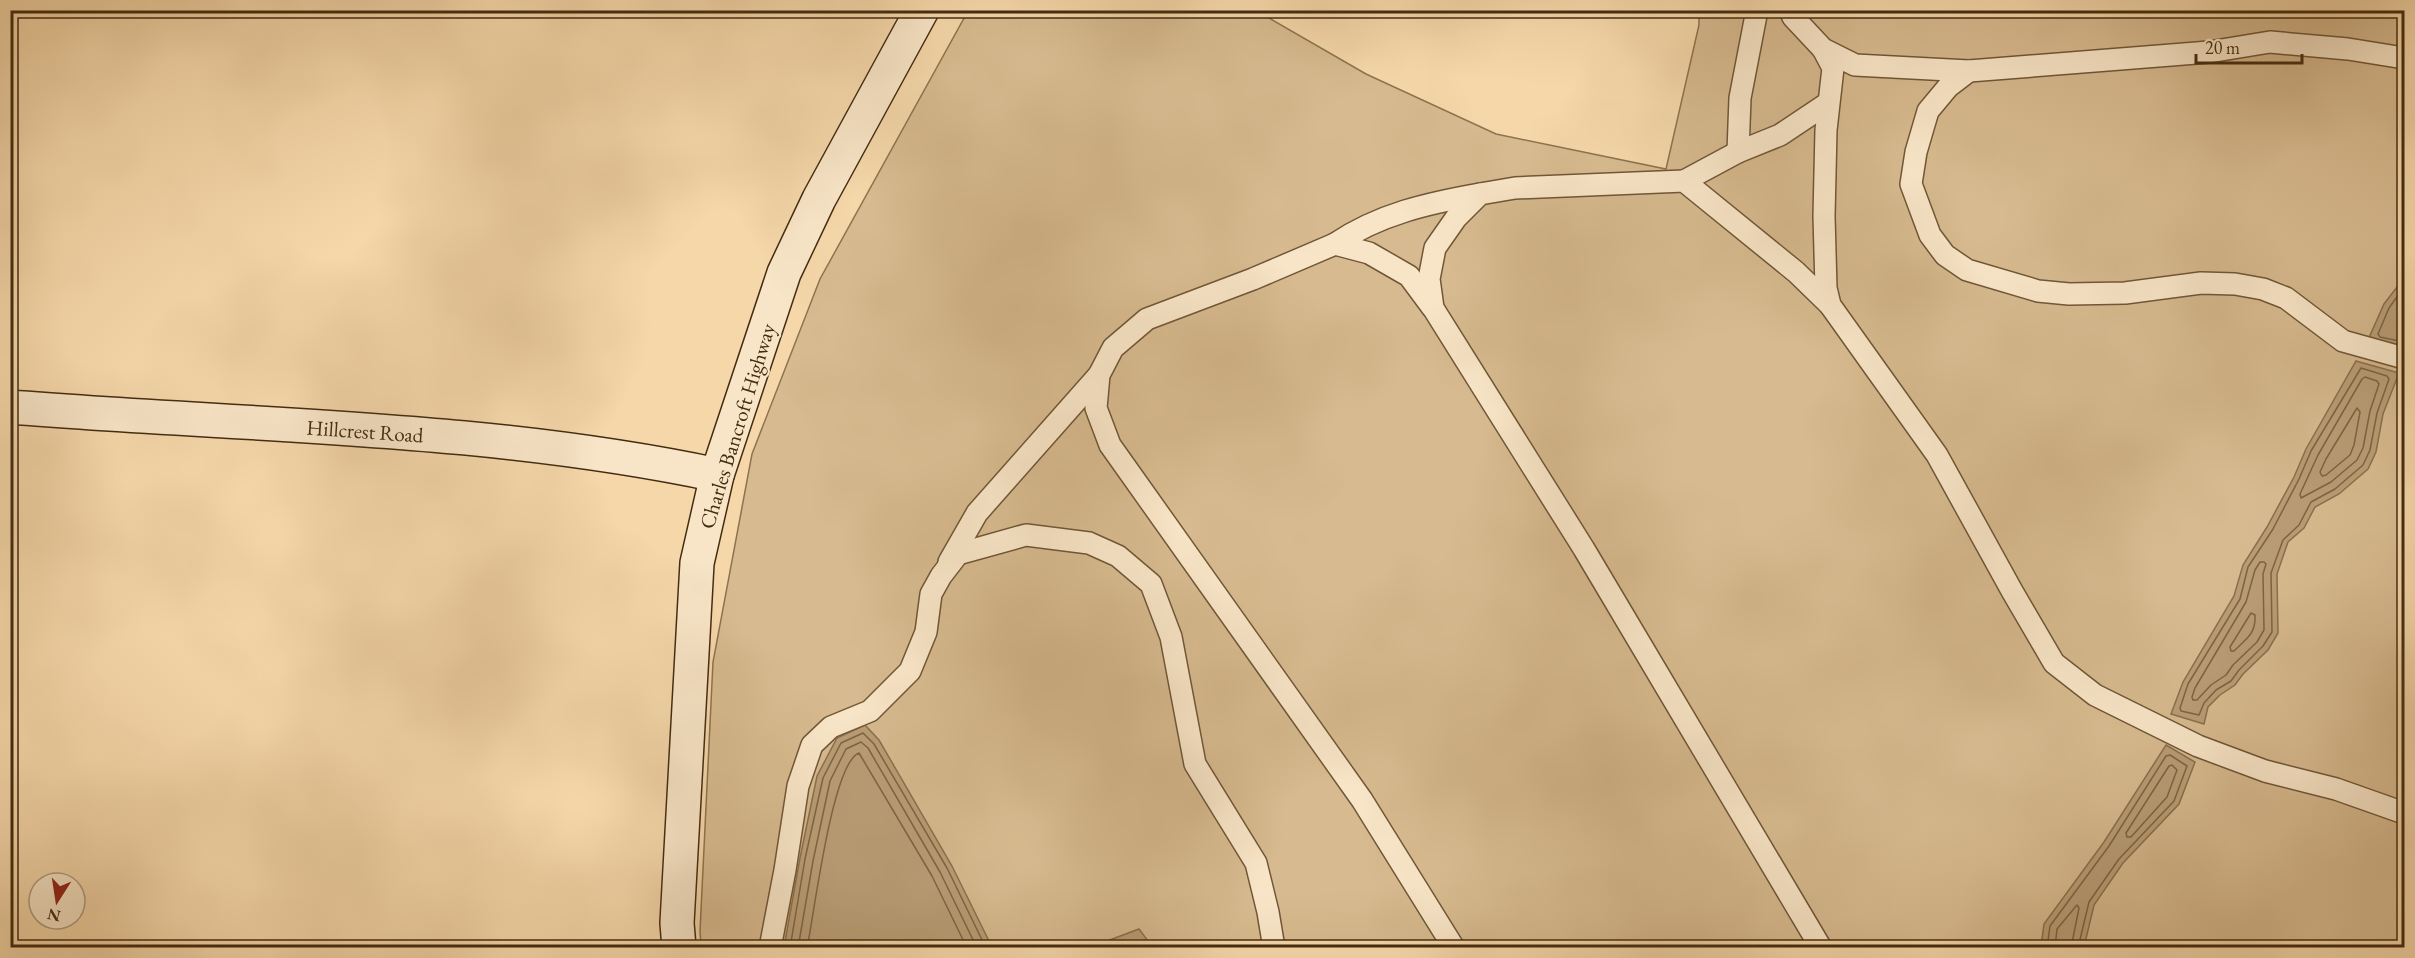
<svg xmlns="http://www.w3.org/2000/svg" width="2415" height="958" viewBox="0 0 2415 958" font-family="'EB Garamond',serif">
  <rect width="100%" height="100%" fill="#f5d7a9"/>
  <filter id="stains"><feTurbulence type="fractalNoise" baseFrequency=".00333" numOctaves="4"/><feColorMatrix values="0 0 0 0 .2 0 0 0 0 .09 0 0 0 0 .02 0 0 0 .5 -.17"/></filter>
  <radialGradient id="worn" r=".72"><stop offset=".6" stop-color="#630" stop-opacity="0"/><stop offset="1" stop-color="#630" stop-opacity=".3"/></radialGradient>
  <polygon fill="#d7ba8f" stroke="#8e7350" stroke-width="1.5" points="968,11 1257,11 1366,74 1496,134 1666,169 1699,25 1699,11 2404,11 2404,947 701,948 700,931 713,662 752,454 820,279"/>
  <g fill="#b99d75" stroke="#8a704d" stroke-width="1.5">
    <polygon points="2404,278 2404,348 2368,340 2384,304"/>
    <polygon points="2356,361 2399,373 2383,414 2376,452 2368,469 2339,494 2315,507 2304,528 2288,542 2277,574 2278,633 2268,650 2243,674 2235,685 2220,695 2208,707 2204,724 2171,714 2183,682 2234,596 2243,565 2267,527 2294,477 2306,449"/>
    <polygon points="865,725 879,740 952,866 990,943 998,947 784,947 800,858 817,776 837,738"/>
    <polygon points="2166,745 2195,762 2179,804 2123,863 2094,905 2084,947 2041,947 2044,924 2104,842"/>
    <polygon points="1139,929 1148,941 1161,947 1091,947"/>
  </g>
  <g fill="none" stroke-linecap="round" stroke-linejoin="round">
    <g stroke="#7e6443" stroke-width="1.5">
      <polyline points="2404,287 2389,308 2378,334 2380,337 2404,342"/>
      <polygon points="2361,368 2387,376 2389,379 2377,413 2370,450 2363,465 2335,489 2311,502 2299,525 2283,540 2271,573 2272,632 2263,646 2239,670 2231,681 2216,690 2204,703 2199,715 2181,711 2180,708 2188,684 2240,599 2248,567 2273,529 2299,479 2311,451"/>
      <polygon points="2365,377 2377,381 2379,384 2370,411 2363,448 2357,460 2331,482 2301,498 2300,494 2318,455 2362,379"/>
      <polygon points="2357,408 2360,412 2354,445 2350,455 2326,475 2322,476 2320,472 2326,459"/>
      <polygon points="2260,562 2264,562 2266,564 2263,574 2264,630 2257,642 2233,665 2226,675 2211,685 2197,700 2193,700 2192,697 2195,688 2246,602 2255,570"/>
      <path d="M2251,613L2255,615C2256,634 2247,638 2234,651H2231L2230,647Z"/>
      <polygon points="2172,765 2177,770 2167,797 2131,837 2127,837 2126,833 2169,766"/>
      <polyline points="790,948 805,859 823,778 841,743 863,733 874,744 947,868 986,948"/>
      <polyline points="798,948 813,861 830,781 846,749 861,742 868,748 940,872 977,948"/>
      <path d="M807,948C814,916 832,763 859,753L932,876L967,948"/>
      <polyline points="2047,948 2050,926 2109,846 2166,756 2170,755 2187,766 2174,801 2119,859 2089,902 2078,948"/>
      <polyline points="2055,948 2057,929 2077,905 2079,908 2071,948"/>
    </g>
    <g stroke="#705737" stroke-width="24">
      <g id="lane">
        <polyline points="1757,10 1740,98 1738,152 1780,135 1828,103"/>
        <polyline points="1790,10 1793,17 1823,49 1855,65 1969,71 2209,52 2270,42 2348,49 2404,58"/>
        <polyline points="1823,49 1833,68 1826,130 1824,216 1826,288 1830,305 1937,455 2012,591 2054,663 2095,695 2198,746 2265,771 2336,789 2404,813"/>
        <polyline points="1969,71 1948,87 1928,111 1916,152 1911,184 1930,235 1945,255 1967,270 2038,291 2069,294 2125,293 2201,283 2235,284 2263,289 2286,298 2343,341 2404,358"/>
        <polyline points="1684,181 1738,152"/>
        <polyline points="1335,244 1253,279 1147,319 1113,348 1099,375 1096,408 1110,445 1362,800 1454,948"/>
        <path d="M1432,307L1409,276L1369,253L1335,244C1379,214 1429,203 1480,194"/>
        <polyline points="949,562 977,513 1099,375"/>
        <polyline points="770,948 785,870 798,786 812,745 831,727 870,711 910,671 926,632 931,594 941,576 958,554 1026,535 1089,543 1118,556 1151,584 1171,637 1195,764 1256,863 1268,912 1274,948"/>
        <polyline points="1821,948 1584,549 1433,308 1429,279 1435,248 1456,218 1480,194 1515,188 1684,181 1796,272 1830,305"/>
      </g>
    </g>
    <g stroke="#442c11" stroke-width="36">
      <g id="secondary">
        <path d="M10,407C246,426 485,426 717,475"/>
        <polyline points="679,948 677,923 697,563 717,475 784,273 819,199 922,10"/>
      </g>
    </g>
    <use href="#lane" stroke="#f8e5c7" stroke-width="21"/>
    <use href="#secondary" stroke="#f8e5c7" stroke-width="33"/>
  </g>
  <g text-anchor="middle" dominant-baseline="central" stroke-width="4.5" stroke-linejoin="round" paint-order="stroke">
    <g font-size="21" fill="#442c11" stroke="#f8e5c7">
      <text transform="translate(737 426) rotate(-73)">Charles Bancroft Highway</text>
      <text transform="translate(365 431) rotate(4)">Hillcrest Road</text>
    </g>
  </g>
  <rect width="2415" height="958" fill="none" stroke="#f5d7a9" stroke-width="36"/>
  <rect x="12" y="12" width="2391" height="934" fill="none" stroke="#442c11" stroke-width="3"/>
  <rect x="18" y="18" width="2379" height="922" fill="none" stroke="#442c11" stroke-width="1.5"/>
  <g transform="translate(57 901) rotate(192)"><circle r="28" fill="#f8e5c7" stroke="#b09b7e" stroke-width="1.5"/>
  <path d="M0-4.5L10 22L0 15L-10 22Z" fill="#8f2418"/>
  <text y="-9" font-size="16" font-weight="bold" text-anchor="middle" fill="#442c11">N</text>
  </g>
  <path d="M2196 54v9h106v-9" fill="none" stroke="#442c11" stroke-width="3"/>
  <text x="2205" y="54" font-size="18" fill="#442c11" stroke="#f8e5c7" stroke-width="4.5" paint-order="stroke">20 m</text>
  <rect width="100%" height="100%" filter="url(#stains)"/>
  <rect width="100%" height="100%" fill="url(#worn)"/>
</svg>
